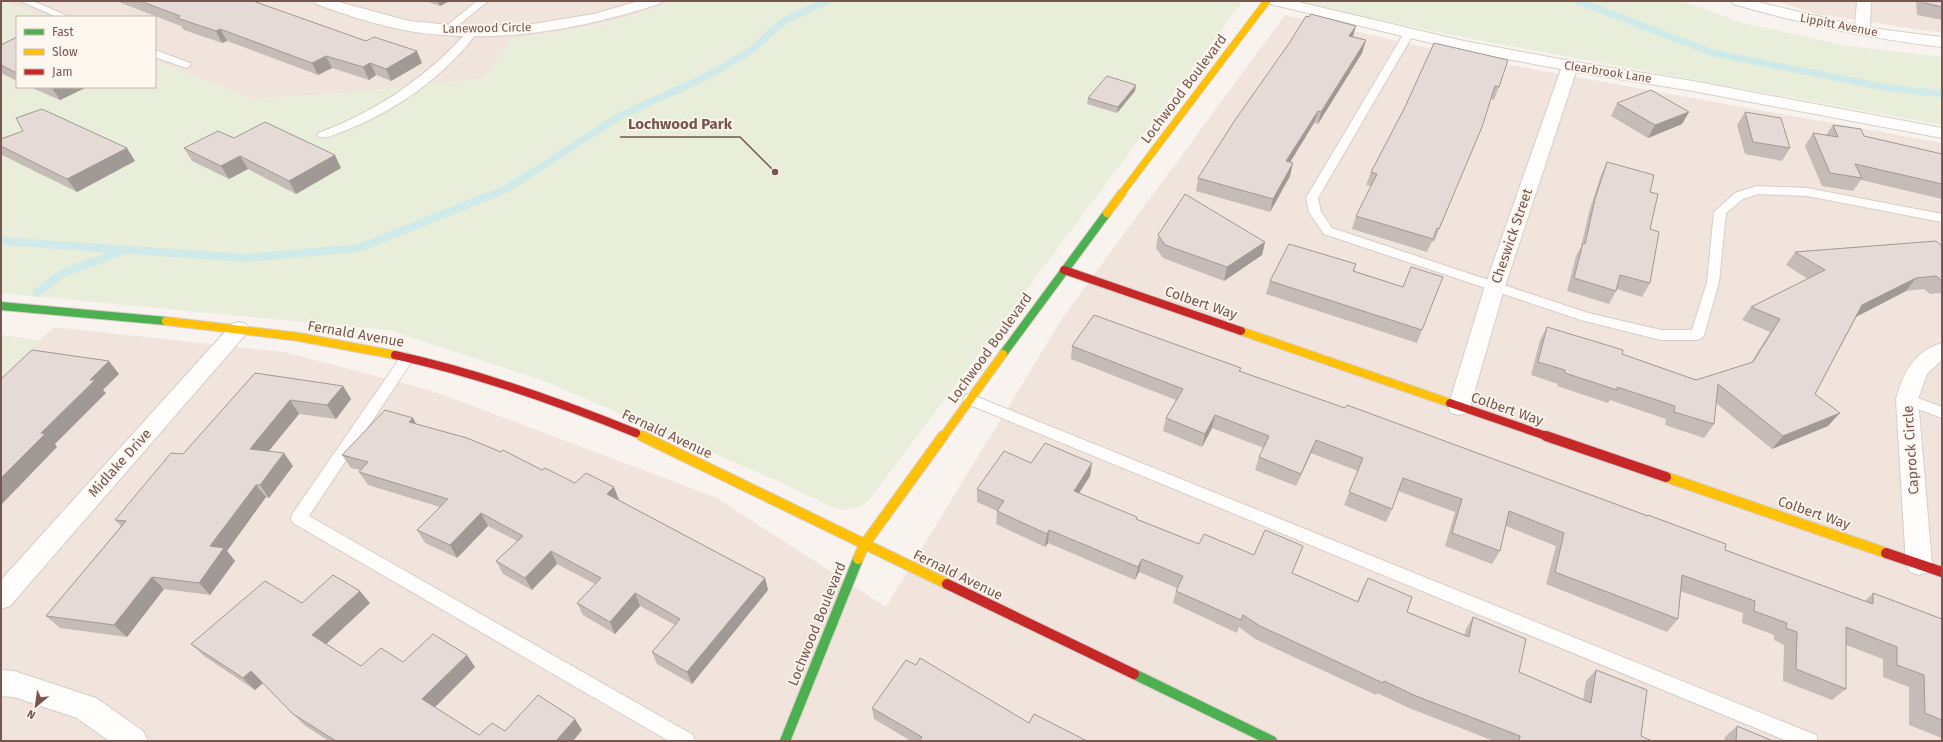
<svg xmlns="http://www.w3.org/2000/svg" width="1943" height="742" viewBox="0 0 1943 742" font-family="'Fira Sans',sans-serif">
  <rect width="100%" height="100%" fill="#f8f3ee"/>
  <g fill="#f1e4dc">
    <polygon points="1,1 671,1 656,8 618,20 569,31 511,39 485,78 346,93 252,99 155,61 155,17 42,17"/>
    <polygon points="1776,1 1942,1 1942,33 1817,14"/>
    <polygon points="1285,15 1466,57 1942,143 1942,741 1,741 1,376 54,327 284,352 433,391 715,497 886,607 1065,314"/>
  </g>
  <g fill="#e8eed9">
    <path d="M1,1L42,17H17V87H155V61L252,99L346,93L485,78L511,39C565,32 621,25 671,1H1243L869,500L860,507L846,510L836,509L785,484L542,380L388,330L1,293Z"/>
    <polygon points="1680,1 1743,23 1848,46 1942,57 1942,125 1482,41 1293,2"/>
    <polygon points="1,335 41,340 1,376"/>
  </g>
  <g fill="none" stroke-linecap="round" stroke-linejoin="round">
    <g stroke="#cfeae8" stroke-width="7">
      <polyline points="1578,1 1713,53 1889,88 1942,94"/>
      <polyline points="494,194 508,188 620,116 703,78 748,53 785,20 827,1"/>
    </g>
    <g stroke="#cfeae8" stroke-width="8">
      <polyline points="1,241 246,258 359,248 496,193"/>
      <polyline points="37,293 61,274 125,250"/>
    </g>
    <g stroke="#d6ceca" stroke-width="2">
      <g id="lane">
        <polygon points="20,1 33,1 70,17 57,17"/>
        <polygon points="477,1 488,1 450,32 444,32 442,30 444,28"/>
        <path d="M473,28L478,31C446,76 394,112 342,132C335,134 327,139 319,137L317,135L319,133C379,110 427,77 470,29Z"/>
        <polygon points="1409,30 1414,33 1318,198 1321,212 1332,228 1588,313 1661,330 1692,330 1707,282 1714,212 1735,193 1757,186 1807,188 1942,214 1942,222 1807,196 1758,194 1743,199 1726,213 1719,282 1704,335 1702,338 1697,340 1661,340 1581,320 1324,234 1309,212 1306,198 1404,33"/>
        <polygon points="155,50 190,63 191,65 186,68 155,57"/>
        <polygon points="407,353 412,355 414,358 412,361 309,516 693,735 695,741 669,741 293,523 291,518 293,513 402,355"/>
        <polygon points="970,394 1816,735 1818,741 1787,741 965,403 963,399 965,395"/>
        <polygon points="1907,394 1942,407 1942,418 1902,403 1900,399 1902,395"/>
      </g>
    </g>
    <g stroke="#d6ceca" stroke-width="2">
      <g id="street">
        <path d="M314,1H335L409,21L471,27L533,24L594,14L639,1H661L659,4C579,30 493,45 409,31C377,25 346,15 316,4Z"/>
        <polygon points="1268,1 1294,1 1464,41 1570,61 1693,81 1942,128 1942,138 1693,91 1576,72 1505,286 1470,407 1467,413 1459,415 1451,413 1448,407 1485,286 1561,69 1464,51 1270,4"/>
        <path d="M1731,1H1754L1855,25L1857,1H1871L1870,28L1942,37V47C1871,39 1802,24 1733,4Z"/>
        <polygon points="239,322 246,324 250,329 246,334 10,606 1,609 1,580 232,324"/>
        <path d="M1942,343V360L1927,374L1918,399L1932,564L1928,572L1919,575L1910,572L1906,564L1896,399C1903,373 1914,351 1942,343Z"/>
        <polygon points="1,670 14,671 96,698 143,731 148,741 109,741 77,718 14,697 1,696"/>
      </g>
    </g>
    <g stroke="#d7ceca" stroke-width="10">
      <g id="fast-far1">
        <polyline points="1,306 166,321"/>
        <polyline points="1003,354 1107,213"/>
      </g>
    </g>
    <g stroke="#d7ceca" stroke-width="12">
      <g id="fast">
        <polyline points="1134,674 1272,741"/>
        <polyline points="785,741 858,559"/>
      </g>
    </g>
    <g stroke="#d7ceca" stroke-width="8">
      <polyline id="slow-far2" points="1121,194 1267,1"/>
    </g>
    <g stroke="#d7ceca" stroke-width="10">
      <g id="slow-far1">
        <polyline points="1107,213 1122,193"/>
        <polyline points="166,321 299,337 395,355"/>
        <polyline points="1241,331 1450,403"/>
        <polyline points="636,433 644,437"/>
        <polyline points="943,437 1003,354"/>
      </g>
    </g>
    <g stroke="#d7ceca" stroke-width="12">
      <g id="slow">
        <polyline points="642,436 947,584"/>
        <polyline points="1666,477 1886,553"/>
        <polyline points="858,559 864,545 943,436"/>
      </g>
    </g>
    <g stroke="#d7ceca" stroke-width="10">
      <g id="jam-far1">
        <polyline points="1064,270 1241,331"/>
        <path d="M395,355C478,373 557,401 636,433"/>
        <polyline points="1450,403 1549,437"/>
      </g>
    </g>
    <g stroke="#d7ceca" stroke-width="12">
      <g id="jam">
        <polyline points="1546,436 1666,477"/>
        <polyline points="1886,553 1942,572"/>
        <polyline points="947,584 1134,674"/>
      </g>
    </g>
    <use href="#lane" fill="#fefdfc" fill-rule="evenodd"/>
    <use href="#street" fill="#fefdfc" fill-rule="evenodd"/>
    <use href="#fast-far1" stroke="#4caf50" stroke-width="8"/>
    <use href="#fast" stroke="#4caf50" stroke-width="10"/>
    <use href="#slow-far2" stroke="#ffc107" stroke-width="7"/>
    <use href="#slow-far1" stroke="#ffc107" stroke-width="8"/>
    <use href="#slow" stroke="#ffc107" stroke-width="10"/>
    <use href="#jam-far1" stroke="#c62828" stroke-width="8"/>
    <use href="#jam" stroke="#c62828" stroke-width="10"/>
  </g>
  <g fill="#c5bbb7">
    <polygon points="116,1 253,1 422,63 391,81 376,75 369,80 332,68 318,75 227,41 222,43 184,30 181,26"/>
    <polygon points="425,1 450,1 440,6"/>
    <polygon points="1916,1 1942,1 1942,20 1917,15"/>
    <polygon points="1356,26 1353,37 1366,40 1362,53 1318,124 1314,123 1290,162 1290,176 1270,212 1196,191 1198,178"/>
    <polygon points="17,37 17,81 1,73 1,45"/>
    <polygon points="1434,43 1499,87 1494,100 1491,99 1434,242 1432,241 1427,252 1352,229 1356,216 1371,186 1366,185 1371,172 1405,107"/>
    <polygon points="30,87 87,87 60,100"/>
    <polygon points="1135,91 1117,113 1087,104 1088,98"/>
    <polygon points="1617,103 1682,124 1648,138 1611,116"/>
    <polygon points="1745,112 1790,148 1782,161 1745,154 1737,125"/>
    <polygon points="1833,125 1864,136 1942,154 1942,199 1861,180 1853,191 1822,186 1805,146 1813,133 1826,135"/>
    <polygon points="23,131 135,161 77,192 2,155 1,153 1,139"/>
    <polygon points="234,138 341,168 296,194 248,169 229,179 192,161 184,148"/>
    <polygon points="1607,162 1650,192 1650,283 1642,297 1617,289 1616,291 1609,304 1567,291 1576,256 1581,247 1589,212 1601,175"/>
    <polygon points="1158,235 1265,242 1262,255 1224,281 1163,258 1156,248"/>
    <polygon points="1942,246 1942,293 1930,294 1924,289 1906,291 1857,316 1815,394 1828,426 1772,449 1716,403 1714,424 1704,438 1665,425 1666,419 1610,400 1608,403 1557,386 1558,384 1531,375 1540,340 1547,327 1622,354 1696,380 1751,363 1770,332 1742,320 1751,307 1808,279 1786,265 1795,252"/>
    <polygon points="1356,264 1354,271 1403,287 1422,330 1417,343 1266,294 1270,281"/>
    <polygon points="1072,346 1241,368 1240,372 1647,516 1648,515 1725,550 1865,601 1873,593 1942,619 1942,738 1909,725 1909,687 1883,677 1883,659 1846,645 1846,689 1832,700 1783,681 1784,645 1774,640 1774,635 1742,623 1743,613 1680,591 1678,619 1667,632 1546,584 1556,546 1506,526 1500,551 1492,564 1445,546 1455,512 1398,491 1392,509 1386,522 1344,505 1358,471 1311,453 1296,486 1255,470 1259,457 1264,448 1212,428 1202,447 1163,431 1166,418 1176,400 1071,359"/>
    <polygon points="255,373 343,386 351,399 336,419 299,414 268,451 293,466 269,498 266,497 227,551 235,561 210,595 164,589 127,637 60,628 46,616 121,526 115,520 183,454"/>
    <polygon points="413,418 416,424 542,470 619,500 765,578 768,590 692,684 657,664 652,652 675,625 640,606 615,634 583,615 577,603 595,584 557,564 532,590 503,574 496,561 517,541 488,526 457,558 425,543 417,530 440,507 368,485 359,472 360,470 351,468 342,455"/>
    <polygon points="1031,463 1092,463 1090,476 1079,493 1137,519 1199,544 1292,573 1357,602 1362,590 1368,578 1407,612 1464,636 1466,629 1473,617 1519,672 1583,700 1586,681 1596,670 1641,736 1652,741 1494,741 1409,708 1377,693 1376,695 1255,639 1239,627 1237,633 1173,603 1176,591 1177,588 1139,572 1135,580 1048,543 1045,547 996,524 997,511 977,502 977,489"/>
    <polygon points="302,603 370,603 326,644 361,666 403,662 475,667 435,707 479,735 505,731 582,730 573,741 329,741 304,725 263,683 255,690 204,656 191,644"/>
    <polygon points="872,708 1029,723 1087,741 911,741 874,719"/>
    <polygon points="1737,726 1773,741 1724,741 1725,737"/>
  </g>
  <g fill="#a09995">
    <polygon points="438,1 450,1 440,6"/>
    <polygon points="1356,26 1352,38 1349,36"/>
    <polygon points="220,29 227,41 222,43 216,31"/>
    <polygon points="1366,40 1362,53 1318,124 1321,112"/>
    <polygon points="417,51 422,63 391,81 386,69"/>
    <polygon points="326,56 332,68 318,75 312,63"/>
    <polygon points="370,63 376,75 369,80 363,67"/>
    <polygon points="1136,85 1135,91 1117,113 1118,107"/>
    <polygon points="53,87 87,87 60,100 52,88"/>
    <polygon points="1318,111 1314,123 1283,174 1286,161"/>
    <polygon points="1689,112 1682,124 1648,138 1655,125"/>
    <polygon points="127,148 135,161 77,192 67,179"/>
    <polygon points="335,155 341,168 296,194 289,181"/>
    <polygon points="240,156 248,169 229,179 221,166"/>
    <polygon points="1293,163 1290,176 1270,212 1273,199"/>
    <polygon points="1265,242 1262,255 1224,281 1227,267"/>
    <polygon points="1916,278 1906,291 1852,319 1862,305"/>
    <polygon points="109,361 119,374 103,390 106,393 55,444 57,447 1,505 1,478 41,433 90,380"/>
    <polygon points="343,386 351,399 336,419 327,405"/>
    <polygon points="290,400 299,414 260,462 250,449"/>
    <polygon points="1840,413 1828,426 1772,449 1783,436"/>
    <polygon points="1215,415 1212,428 1202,447 1205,434"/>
    <polygon points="413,418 420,431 409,422"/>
    <polygon points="1316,440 1311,453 1296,486 1301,474"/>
    <polygon points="284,453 293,466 269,498 260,485"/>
    <polygon points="1092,463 1090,476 1072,504 1074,491"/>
    <polygon points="256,485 266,497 227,551 235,561 210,595 199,583 210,546"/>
    <polygon points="614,487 619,500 612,507 607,494"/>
    <polygon points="481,513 488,526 457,558 450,545"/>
    <polygon points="1049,530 1048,543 1045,547 1047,534"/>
    <polygon points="551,551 557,564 532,590 525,578"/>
    <polygon points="1142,559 1139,572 1135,580 1138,567"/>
    <polygon points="152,577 164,589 127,637 114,625"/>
    <polygon points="765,578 768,590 692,684 687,672"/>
    <polygon points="360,591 370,603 323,647 312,635"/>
    <polygon points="635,593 640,606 615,634 610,622"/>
    <polygon points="467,655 475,667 431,711 422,699"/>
    <polygon points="251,671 263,683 255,690 243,678"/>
    <polygon points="575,719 582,730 573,741 556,741"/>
  </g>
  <g fill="#e5dad5" stroke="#a09995">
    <polygon points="140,1 253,1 366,41 374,37 417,51 386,69 370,63 363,67 326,56 312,63 220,29 216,31 177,18 180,16"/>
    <polygon points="1925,1 1942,1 1942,7 1925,3"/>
    <polygon points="1311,14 1356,26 1349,36 1366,40 1321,112 1318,111 1286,161 1293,163 1273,199 1198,178 1235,120 1290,42 1306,16 1309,17"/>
    <polygon points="17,37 17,73 1,65 1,45"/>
    <polygon points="1434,43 1508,60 1499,87 1495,86 1482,127 1439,229 1437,228 1433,239 1356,216 1377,174 1371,172 1405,107"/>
    <polygon points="1107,76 1136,85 1118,107 1088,98"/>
    <polygon points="1651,90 1689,112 1655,125 1617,103"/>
    <polygon points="42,109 127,148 67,179 1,146 1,139 23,131 16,118"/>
    <polygon points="1745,112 1781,118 1790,148 1753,142"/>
    <polygon points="265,122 335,155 289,181 240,156 221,166 184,148 218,131 234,138"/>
    <polygon points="1833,125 1861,129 1864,136 1942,154 1942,184 1855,164 1862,178 1830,173 1813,133 1838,137"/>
    <polygon points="1607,162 1654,175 1650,192 1658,194 1650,229 1659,232 1650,283 1620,275 1616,291 1574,278 1583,243 1585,244 1595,199"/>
    <polygon points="1185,194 1265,242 1227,267 1165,245 1158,235"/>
    <polygon points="1936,241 1942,246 1942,281 1936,276 1916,278 1862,305 1815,394 1840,413 1783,436 1718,384 1714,424 1674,412 1675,406 1617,387 1617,390 1565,373 1565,370 1538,362 1547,327 1623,350 1622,354 1696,380 1753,362 1780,319 1751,307 1825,270 1795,252"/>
    <polygon points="1289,244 1356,264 1353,271 1403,287 1411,267 1443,277 1422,330 1270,281"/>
    <polygon points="1094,315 1241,368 1239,371 1345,408 1347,405 1648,516 1648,515 1726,544 1725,550 1873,604 1873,593 1942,619 1942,720 1925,713 1924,675 1897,665 1897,647 1846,627 1846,689 1796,669 1797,632 1786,628 1787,623 1754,611 1755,601 1682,575 1678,619 1555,572 1564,533 1509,511 1500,551 1452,533 1462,499 1403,478 1392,509 1349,492 1363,458 1316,440 1301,474 1259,457 1269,436 1215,415 1205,434 1166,418 1183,389 1072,346"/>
    <polygon points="32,350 109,361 90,380 95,380 41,433 45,434 1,478 1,379"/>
    <polygon points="255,373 343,386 327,405 290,400 250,449 284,453 260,485 256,485 210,546 224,548 199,583 152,577 114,625 46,616 126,521 115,520 171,453 183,454"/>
    <polygon points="385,410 413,418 409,422 467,438 501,452 503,450 542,470 545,468 575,483 586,473 614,487 607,494 765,578 687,672 652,652 680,619 635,593 610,622 577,603 601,578 551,551 525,578 496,561 523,536 481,513 450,545 417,530 448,499 359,472 368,462 342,455"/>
    <polygon points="1045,443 1092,463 1074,491 1137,517 1136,519 1199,544 1204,534 1254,555 1265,530 1303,546 1292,573 1358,602 1368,578 1412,597 1407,612 1469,637 1473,617 1526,639 1519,672 1591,703 1596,670 1647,690 1641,736 1652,741 1519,741 1520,736 1416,696 1384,681 1383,683 1260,626 1243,615 1241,620 1176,591 1183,576 1142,559 1138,567 1049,530 1047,534 997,511 1004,501 977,489 1004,451 1031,463"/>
    <polygon points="333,575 360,591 312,635 361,666 381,648 403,662 433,634 467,655 422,699 479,735 492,723 505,731 538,695 575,719 556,741 336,741 293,714 251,671 243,678 191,644 265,581 302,603"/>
    <polygon points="920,658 1029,723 1034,714 1087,741 919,741 922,737 872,708 906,660 916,665"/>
    <polygon points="1737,726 1773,741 1736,741"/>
  </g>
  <g text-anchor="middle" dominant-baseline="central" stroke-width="3.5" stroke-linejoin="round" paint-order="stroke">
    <g font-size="12" fill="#76564d" stroke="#fef7f0">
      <text transform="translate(1839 25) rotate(11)">Lippitt Avenue</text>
      <text transform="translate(487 28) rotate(-1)">Lanewood Circle</text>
      <text transform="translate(1608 72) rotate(9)">Clearbrook Lane</text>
    </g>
    <g font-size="14" fill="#76564d" stroke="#fef7f0">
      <text transform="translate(1184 89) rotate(-53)">Lochwood Boulevard</text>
      <text transform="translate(1512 236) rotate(-71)">Cheswick Street</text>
      <text transform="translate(1201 303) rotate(19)">Colbert Way</text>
      <text transform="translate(356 334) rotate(10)">Fernald Avenue</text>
      <text transform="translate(990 348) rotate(-54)">Lochwood Boulevard</text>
      <text transform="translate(1507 409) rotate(19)">Colbert Way</text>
      <text transform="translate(667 434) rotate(25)">Fernald Avenue</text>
      <text transform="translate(1911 450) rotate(-94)">Caprock Circle</text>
      <text transform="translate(120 463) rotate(-48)">Midlake Drive</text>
      <text transform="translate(1814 513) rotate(19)">Colbert Way</text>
      <text transform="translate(958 575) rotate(26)">Fernald Avenue</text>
      <text transform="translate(817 624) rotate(-68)">Lochwood Boulevard</text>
    </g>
  </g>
  <path fill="none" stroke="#76564d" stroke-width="1.5" d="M775 172L740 137H620"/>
  <circle fill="#76564d" stroke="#fef7f0" stroke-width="1.5" cx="775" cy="172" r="4"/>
  <g font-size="15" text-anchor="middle" font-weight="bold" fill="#76564d" stroke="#fef7f0" stroke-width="3.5" stroke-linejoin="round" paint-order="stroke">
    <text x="680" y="129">Lochwood Park</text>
  </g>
  <rect width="1943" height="742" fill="none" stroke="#76564d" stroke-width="4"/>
  <rect x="16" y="16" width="140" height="72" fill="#fef7f0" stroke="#c8b7af"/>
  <rect x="24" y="29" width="20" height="6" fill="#4caf50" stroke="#c8b7af"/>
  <text x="52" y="36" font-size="12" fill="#76564d">Fast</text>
  <rect x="24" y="49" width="20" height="6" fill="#ffc107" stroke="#c8b7af"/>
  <text x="52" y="56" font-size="12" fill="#76564d">Slow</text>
  <rect x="24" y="69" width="20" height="6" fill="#c62828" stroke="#c8b7af"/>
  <text x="52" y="76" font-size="12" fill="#76564d">Jam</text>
  <g transform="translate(36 706) rotate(209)" stroke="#fef7f0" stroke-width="3" paint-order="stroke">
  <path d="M0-3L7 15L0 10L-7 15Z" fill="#76564d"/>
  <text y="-6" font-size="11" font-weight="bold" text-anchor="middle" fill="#76564d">N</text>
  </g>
</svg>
